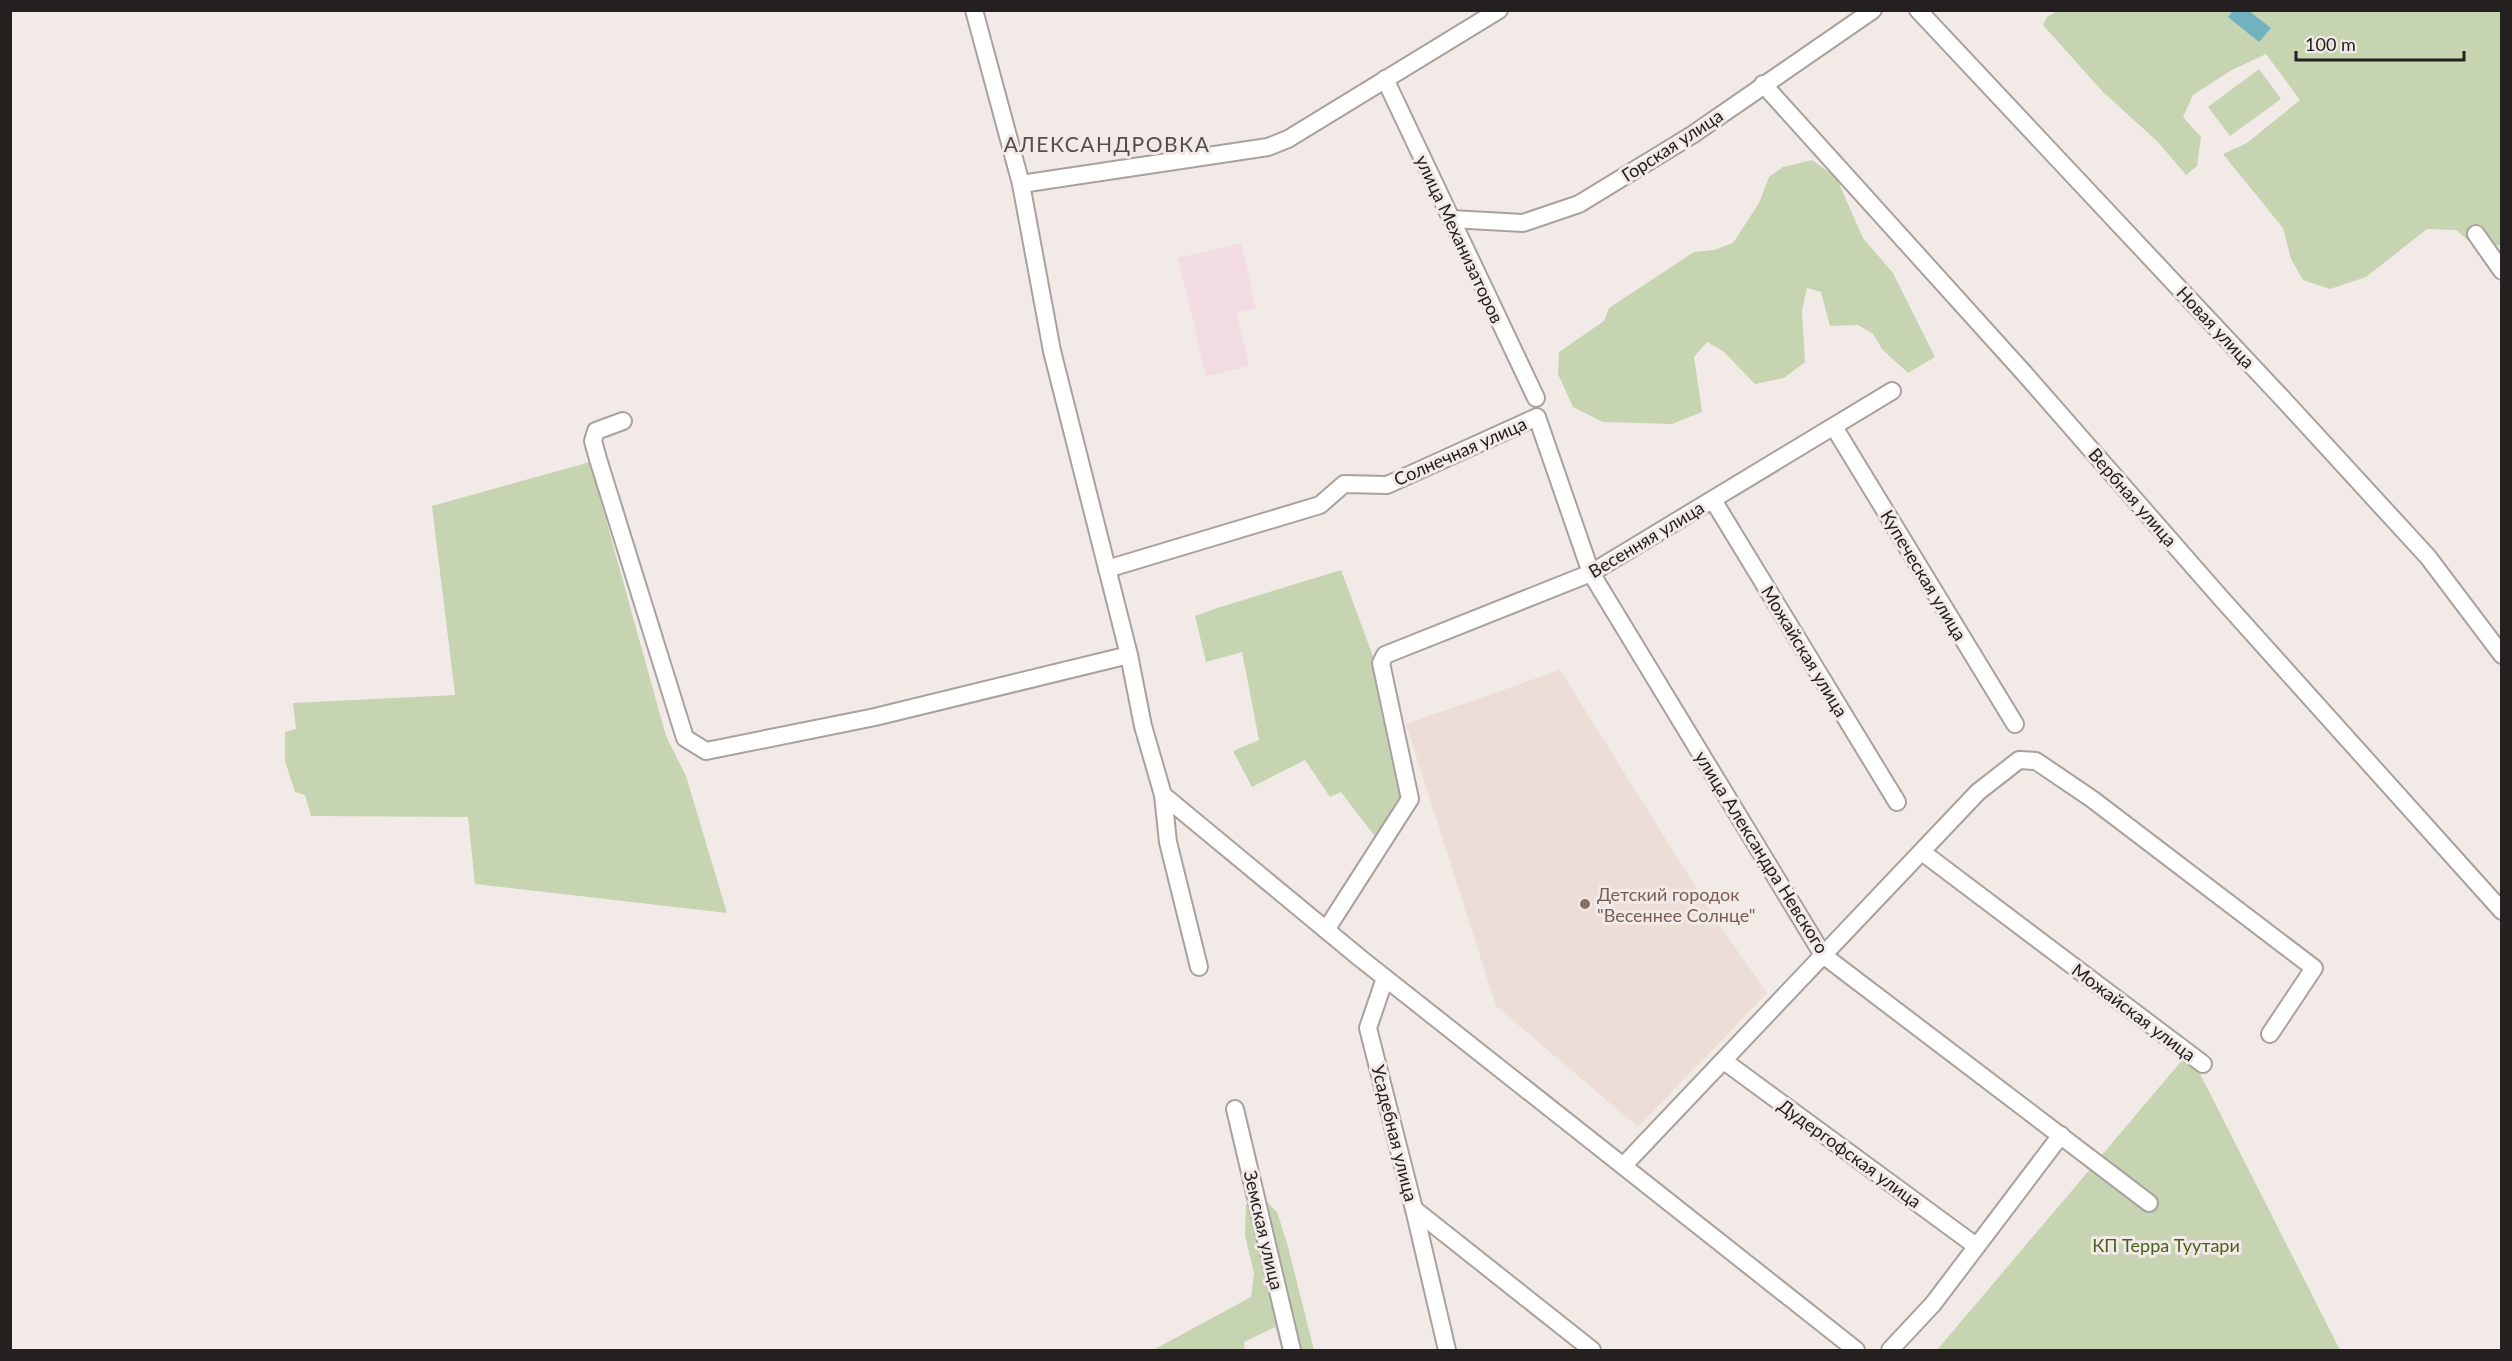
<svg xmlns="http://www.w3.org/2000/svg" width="2512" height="1361" viewBox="0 0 2512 1361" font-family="Lato,sans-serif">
  <rect width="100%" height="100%" fill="#f2eae7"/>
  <polygon fill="#ecddd6" points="1560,670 1720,926 1767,993 1638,1127 1496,1006 1406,724"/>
  <polygon fill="#f3dbe4" points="1241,243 1256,308 1236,313 1249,366 1206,376 1178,258"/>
  <g fill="#c6d4b2">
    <polygon points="2059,10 2501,11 2501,245 2478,249 2456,230 2427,229 2366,277 2330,289 2303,280 2291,259 2283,228 2223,154 2247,143 2300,100 2266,54 2230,71 2193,95 2183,117 2201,137 2197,166 2186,175 2158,142 2103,92 2043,25 2047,17"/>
    <polygon points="2259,69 2281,99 2230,136 2208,107"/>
    <polygon points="1812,160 1836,177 1863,238 1893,273 1935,357 1908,373 1882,349 1873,334 1858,325 1830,326 1821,292 1807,288 1802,311 1805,362 1784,378 1755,384 1723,351 1707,342 1694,357 1702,412 1672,424 1603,422 1573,407 1558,374 1559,352 1604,321 1609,308 1694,252 1714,250 1733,243 1759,203 1769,177 1783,167"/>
    <polygon points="590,462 666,736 686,776 727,913 475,884 468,817 311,816 305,795 295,792 285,761 285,732 296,729 293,703 455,695 432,506"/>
    <polygon points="1341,570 1374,659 1404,792 1397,811 1376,838 1341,792 1330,797 1305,760 1252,787 1233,751 1259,740 1242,652 1206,662 1195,616 1217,608"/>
    <polygon points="2189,1052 2340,1350 1937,1350"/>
    <polygon points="1265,1200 1277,1212 1287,1243 1314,1350 1282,1350 1275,1327 1244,1342 1245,1350 1153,1350 1251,1297 1254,1273 1245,1236 1246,1205"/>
  </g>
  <polygon fill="#72b2bf" points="2233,11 2249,11 2271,28 2259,42 2228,17"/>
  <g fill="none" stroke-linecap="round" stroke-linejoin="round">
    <g stroke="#a8a19e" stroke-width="20">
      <g id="minor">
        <polyline points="974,10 1021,184 1052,351 1129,655 1143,726 1163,795 1360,958 1856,1350"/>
        <polyline points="1918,10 2283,399 2428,557 2502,655"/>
        <polyline points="1385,79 1536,398"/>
        <polyline points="1763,84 2024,373 2220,597 2502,911"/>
        <polyline points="1021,184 1268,147 1288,139 1499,10"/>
        <polyline points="1451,219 1523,223 1579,204 1692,135 1873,10"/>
        <polyline points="2476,234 2502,271"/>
        <polyline points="623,421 596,431 593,441 598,459 685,738 706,751 875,717 1129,655"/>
        <polyline points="1834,427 2015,724"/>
        <polyline points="1713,500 1897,802"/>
        <polyline points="1107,569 1320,505 1344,484 1387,485 1537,417 1591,573 1823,955 2149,1203"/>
        <polyline points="1163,795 1168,842 1199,967"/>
        <polyline points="1922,852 2203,1064"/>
        <polyline points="1326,930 1410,799 1381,663 1385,655 1591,573 1892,391"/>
        <polyline points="1385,978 1368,1028 1414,1209 1592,1350"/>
        <polyline points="1724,1061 1976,1246"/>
        <polyline points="1235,1109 1292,1350"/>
        <polyline points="1624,1165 1978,792 2019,760 2036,761 2092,799 2314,968 2270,1034"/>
        <polyline points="1414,1209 1447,1350"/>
        <polyline points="1890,1350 1933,1304 2061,1135"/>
      </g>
    </g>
    <use href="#minor" stroke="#fff" stroke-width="16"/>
  </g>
  <circle fill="#8d6e63" stroke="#f2eae7" stroke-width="2" cx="1585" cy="904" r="6"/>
  <g text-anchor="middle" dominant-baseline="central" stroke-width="6" stroke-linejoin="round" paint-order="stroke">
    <g font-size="18" fill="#23201f" stroke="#f2eae7">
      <text transform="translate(1672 145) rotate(-33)">Горская улица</text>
      <text transform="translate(1460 239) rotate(65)">улица Механизаторов</text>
      <text transform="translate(2216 327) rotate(47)">Новая улица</text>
      <text transform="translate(1460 451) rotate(-24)">Солнечная улица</text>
      <text transform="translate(2133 497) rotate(49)">Вербная улица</text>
      <text transform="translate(1646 539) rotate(-31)">Весенняя улица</text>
      <text transform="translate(1924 575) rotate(59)">Купеческая улица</text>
      <text transform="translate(1805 651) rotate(59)">Можайская улица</text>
      <text transform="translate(1762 852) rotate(58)">улица Александра Невского</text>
      <text transform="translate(2134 1012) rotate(37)">Можайская улица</text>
      <text transform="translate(1395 1133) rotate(76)">Усадебная улица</text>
      <text transform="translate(1850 1153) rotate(36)">Дудергофская улица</text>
      <text transform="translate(1264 1230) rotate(77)">Земская улица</text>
    </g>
    <g font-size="18" fill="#785e54" stroke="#f2eae7" text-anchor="start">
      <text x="1597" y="894">Детский городок<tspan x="1597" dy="21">"Весеннее Солнце"</tspan></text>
    </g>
    <g font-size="18" fill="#4a611c" stroke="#f2eae7">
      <text x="2166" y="1245">КП Терра Туутари</text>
    </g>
    <g font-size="21" letter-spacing="1.5" fill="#544e4c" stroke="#f2eae7">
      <text x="1107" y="143">АЛЕКСАНДРОВКА</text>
    </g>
  </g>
  <rect width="2512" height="1361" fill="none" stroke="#23201f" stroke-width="24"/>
  <path d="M2296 51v9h168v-9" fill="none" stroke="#23201f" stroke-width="3"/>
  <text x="2305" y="51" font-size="18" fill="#23201f" stroke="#f2eae7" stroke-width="4.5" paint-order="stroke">100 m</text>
</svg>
